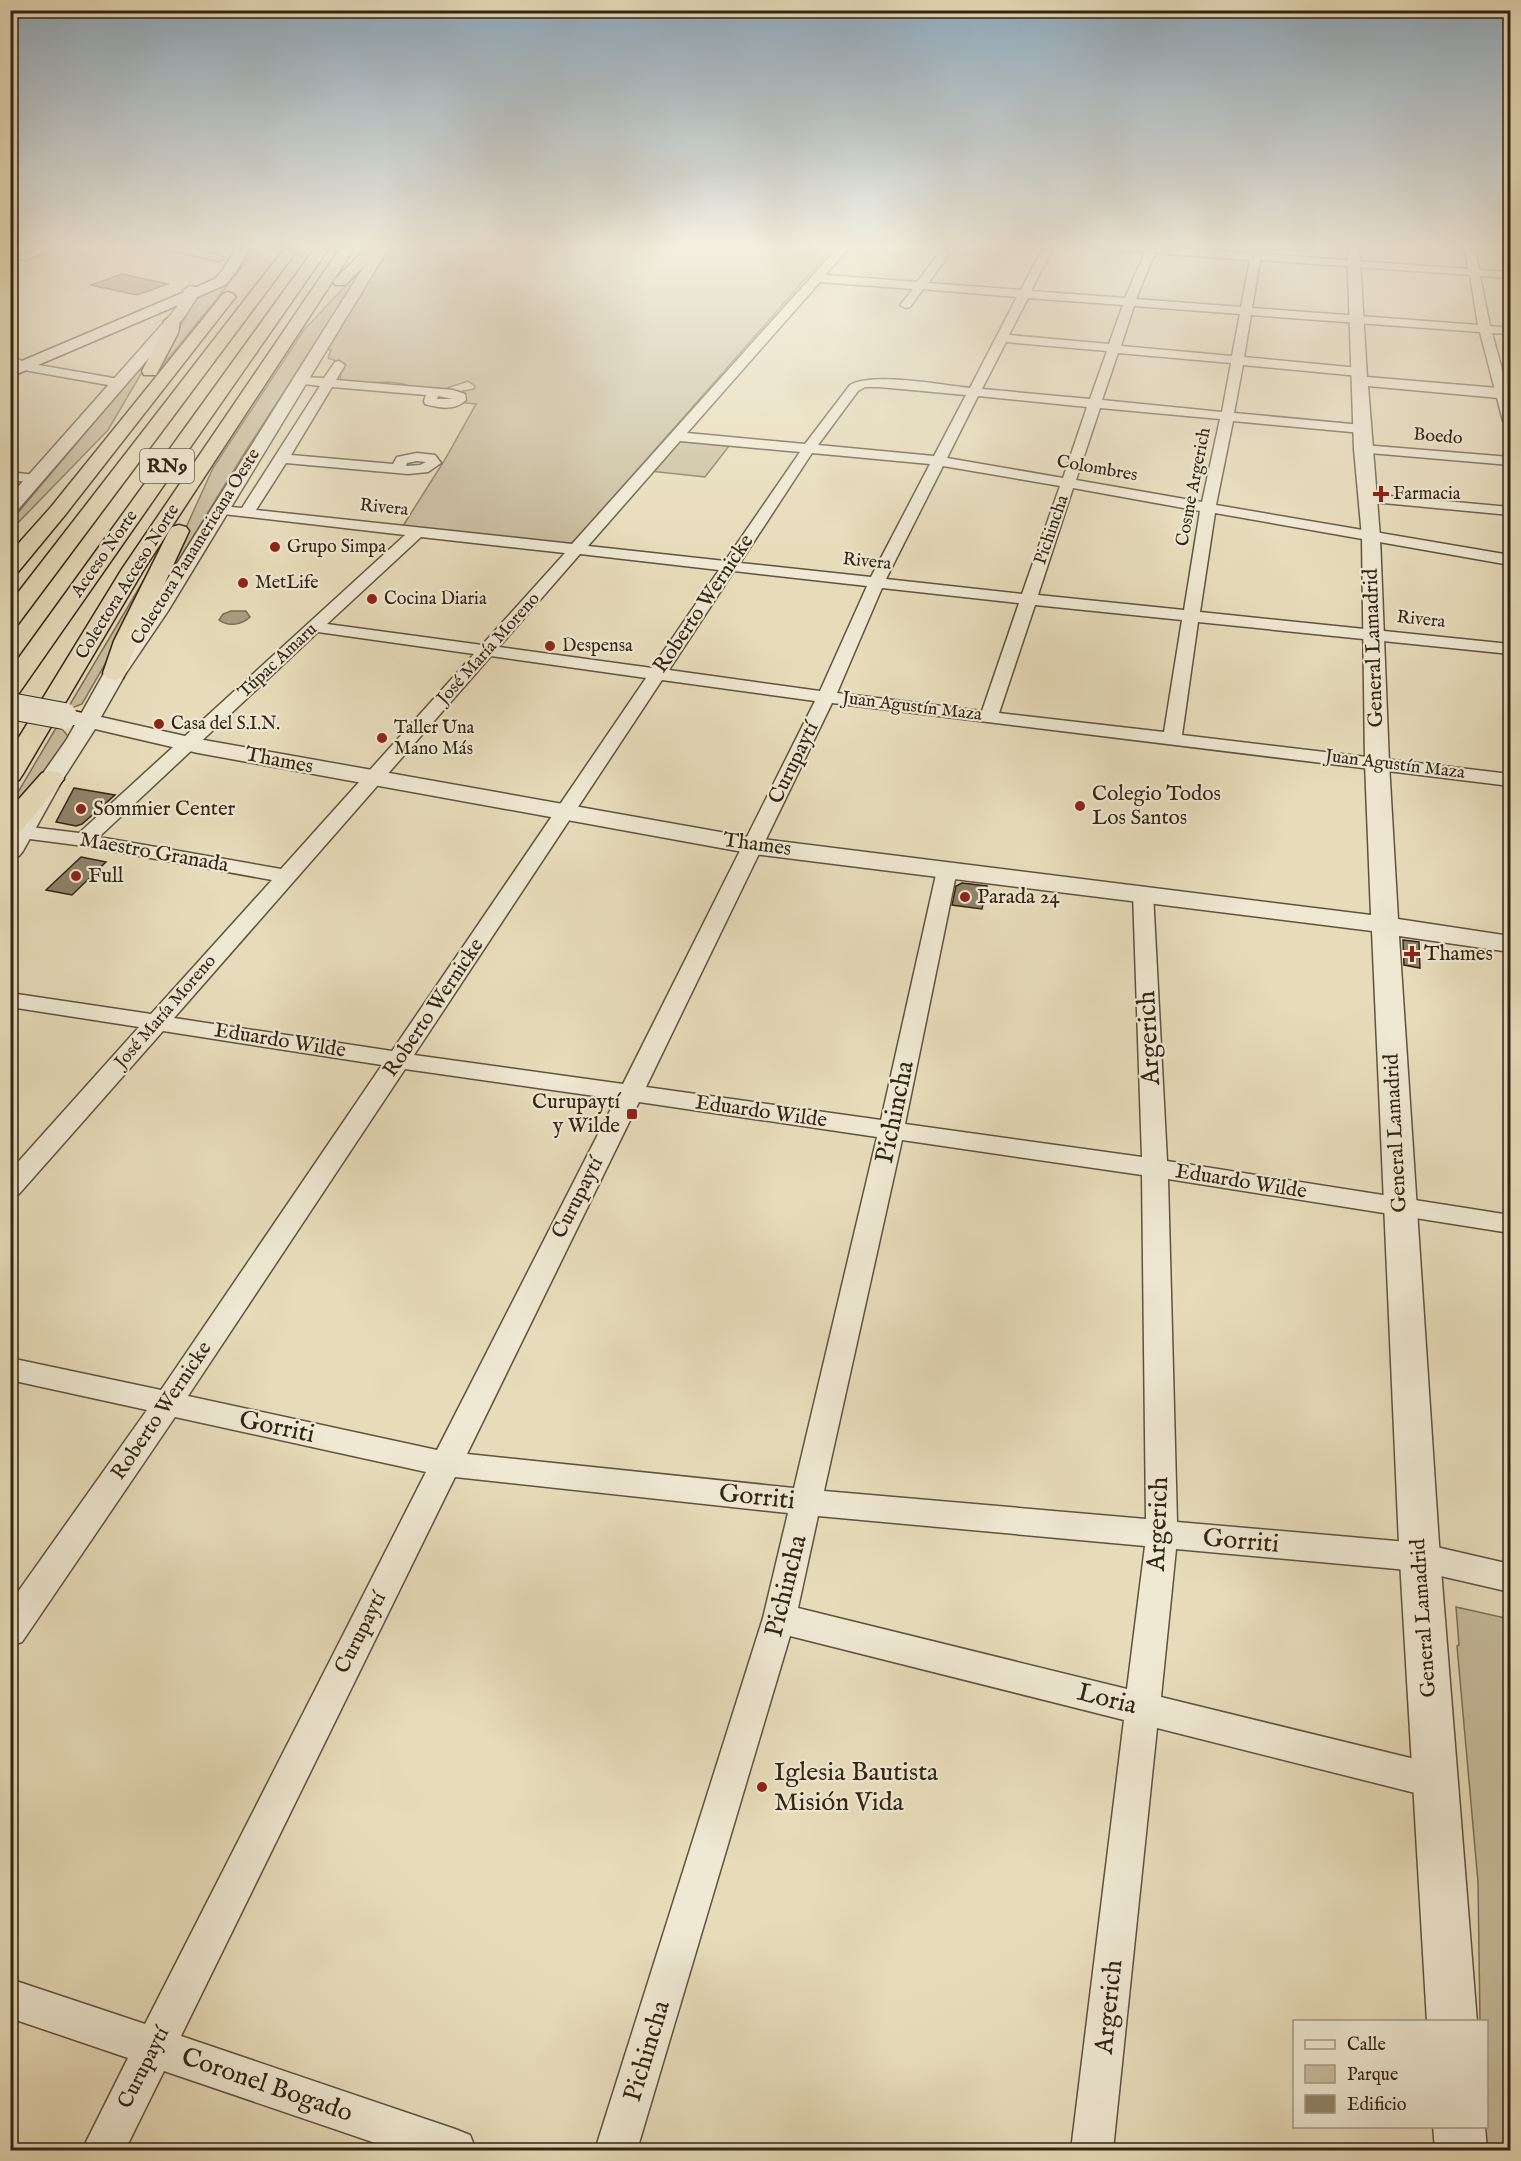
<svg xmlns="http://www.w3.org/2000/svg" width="1521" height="2161" viewBox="0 0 1521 2161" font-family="'IM FELL English',serif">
  <rect width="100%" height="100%" fill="#e7dcba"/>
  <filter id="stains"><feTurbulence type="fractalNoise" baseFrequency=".00333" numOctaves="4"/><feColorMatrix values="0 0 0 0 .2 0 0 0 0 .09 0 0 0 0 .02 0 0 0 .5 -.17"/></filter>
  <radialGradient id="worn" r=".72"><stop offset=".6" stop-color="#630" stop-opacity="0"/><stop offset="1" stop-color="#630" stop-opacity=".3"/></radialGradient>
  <g fill="#c8bd9e" stroke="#7d7159" stroke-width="1.5">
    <polygon points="252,244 261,244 158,371 190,308 204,292 228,280"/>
    <polygon points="390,244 836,244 571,545 401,529 444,461 476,404 427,398 469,390 474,389 475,386 468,381 444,389 412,388 404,384 389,382 359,383 340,380 342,363 328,358 331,350 327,349 351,288 245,452 150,607 213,468 304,330 367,263"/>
    <polygon points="155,350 108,430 11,530 11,521"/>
    <polygon points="680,441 729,446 705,477 649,471"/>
    <polygon points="177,524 130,621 82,704 74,707 61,728 68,736 63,745 11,815 11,804"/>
    <polygon points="1456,1607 1510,1619 1510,2150 1486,2150 1484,2127 1486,2126 1486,2022 1480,2021 1478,1882 1457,1646 1459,1645"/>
  </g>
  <path fill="#a99e82" stroke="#796e56" stroke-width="1.5" d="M231,611H246L250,617C242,625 228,627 219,620L223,614Z"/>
  <g fill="#90846a" stroke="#322514" stroke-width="1.5">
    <polygon points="122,274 168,284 137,295 91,285"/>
    <polygon points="74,788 115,795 82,824 76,826 56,822"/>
    <polygon points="81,857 106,862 72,895 46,890"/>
    <polygon points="962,883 987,886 982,909 952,905 956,886"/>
    <polygon points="1403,940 1419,942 1420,968 1404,965"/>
  </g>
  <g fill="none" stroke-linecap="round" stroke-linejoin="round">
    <g stroke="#5f533e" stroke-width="3">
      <g id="minor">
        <polygon points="54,244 70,244 24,260 15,258"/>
        <polygon points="145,244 166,244 219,255 224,258 219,261"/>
        <path d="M841,244H852L825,275L917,282L940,252L944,251L949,254L928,283L1021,290L1045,244H1055L1031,291L1125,298L1145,252L1074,247L1069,244L1148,246L1159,244L1158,247L1251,253L1253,244H1263L1261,254L1468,269L1464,244H1474L1479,270L1510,272V278L1480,276L1490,326L1510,328V334L1492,333L1510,399V425L1503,421L1480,332L1251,315L1244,357L1359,368L1365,372L1359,376L1243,365L1234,413L1362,425L1369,429L1362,433L1233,421L1216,505L1510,555V565L1215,513L1200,612L1510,644V654L1198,622L1182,735L1510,774V786L832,703L646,1087L881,1120L937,870L940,866L947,864L954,866L957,870L905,1124L1142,1157L1133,893L1136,889L1143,887L1150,889L1153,893L1167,1161L1510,1215V1233L1168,1179L1177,1522L1419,1543L1510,1564V1592L1419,1571L1176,1549L1161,1697L1435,1764L1448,1769L1453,1781L1448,1793L1435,1798L1157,1728L1113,2150H1071L1124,1720L790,1636L637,2150H595L763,1618L788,1513L455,1477L181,2036L455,2129L470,2135L476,2150H396L164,2071L125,2150H82L128,2058L10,2018V1979L145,2024L426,1472L175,1417L22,1642L10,1646V1603L147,1410L10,1380V1358L161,1390L382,1065L163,1031L19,1194L10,1197V1171L139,1027L10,1007V993L151,1014L272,880L84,846L22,838L15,836L12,832L15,828L22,826L79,833L405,535L214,513L212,510L219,506L242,508L320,386L296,383L294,380L296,377L324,378L335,362L339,361L345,365L336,380L453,390L465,394L466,400C455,411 439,408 425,404L424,401L426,395L332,387L291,455L393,464L397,457L417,453L435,455L441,463L428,472L408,474L286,463L256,510L572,544ZM1155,253L1250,260L1241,307L1136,299ZM1260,260L1470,275L1478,325L1252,308ZM820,282L913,289L900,305L906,308L910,307L923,289L1017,297L970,388C940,385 874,372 850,385L805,444L687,433ZM1028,298L1123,305L1109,344L1009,335ZM1134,306L1240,314L1232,356L1121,346ZM1006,342L1107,351L1090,399L982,389ZM1118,353L1231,363L1222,412L1102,400ZM865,387H879L966,395L934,456L818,445L858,391ZM438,396L453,399H437ZM978,396L1087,407L1063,478L947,458ZM1100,408L1220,419L1202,502L1076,480ZM680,441L800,452L725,561L588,546ZM812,453L930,464L871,577L740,563ZM417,461L426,462L420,465L406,466L407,463ZM943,466L1060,486L1022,594L886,579ZM1073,488L1200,511L1184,610L1038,595ZM421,537L565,553L482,645L327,624ZM580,554L719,570L652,668L499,647ZM734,571L867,586L820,691L669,670ZM882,588L1019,603L982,711L837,693ZM1035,605L1182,620L1164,732L999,713ZM318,632L474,654L281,869L99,837ZM491,656L646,678L392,1051L174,1018ZM662,680L815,701L623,1084L414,1055ZM405,1069L616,1099L437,1450L188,1396ZM639,1102L877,1137L794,1488L467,1454ZM902,1140L1142,1175L1146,1519L824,1491ZM818,1516L1145,1546L1127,1689L798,1608Z"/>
        <polygon points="10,356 27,363 119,379 125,383 119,387 24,370 10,365"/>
        <polygon points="1363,445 1510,457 1510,465 1358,452 1356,449"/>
        <polygon points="10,472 35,475 42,479 35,483 10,480"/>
        <polygon points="1367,494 1510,507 1510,515 1362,501 1360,498 1362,495"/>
      </g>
    </g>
    <g stroke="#5f533e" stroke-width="3">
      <g id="tertiary">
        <polygon points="378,244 391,244 168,611 126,673 101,717 198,739 754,838 1371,915 1365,763 1362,537 1354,449 1347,244 1359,244 1367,377 1510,389 1510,399 1368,386 1380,537 1389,763 1398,919 1510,936 1510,952 1399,936 1439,1544 1477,2022 1427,2022 1399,1544 1372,931 754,854 198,753 95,729 63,779 23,851 19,856 10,858 10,828 39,779 67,739 104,673 148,610"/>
        <polygon points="190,286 195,287 199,294 185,316 16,512 10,513 10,496 174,311 185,294 183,290"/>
        <polygon points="1433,2126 1485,2126 1487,2150 1435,2150"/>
      </g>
    </g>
    <g stroke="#322514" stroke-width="3">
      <g id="secondary">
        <polygon points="238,244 252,244 236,272 225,285 10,377 10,366 215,279 223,270"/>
        <polygon points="64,709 97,716 100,721 97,726 88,728 55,721 52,716 55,711"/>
      </g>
    </g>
    <g stroke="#322514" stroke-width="3">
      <g id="motorway">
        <polygon points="288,244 302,244 18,624 10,626 10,603"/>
        <polygon points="343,244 357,244 144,569 23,774 19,780 10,782 10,752 122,569"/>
        <polygon points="371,244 386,244 345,285 335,285 333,282 335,279"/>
        <polygon points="320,247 327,251 19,693 10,695 10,670 315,248"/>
        <polygon points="228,292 233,294 236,297 233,300 65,515 18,572 10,573 10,553 51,507 223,294"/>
        <polygon points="172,316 180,321 178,333 156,375 144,375 142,371 162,333 164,321"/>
        <polygon points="179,525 186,527 189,531 138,641 123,678 115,680 107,678 103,673 114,641 169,531 172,527"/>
        <polygon points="51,771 60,773 64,779 20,832 10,834 10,809 42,773"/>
      </g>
    </g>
    <use href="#minor" fill="#efe8d2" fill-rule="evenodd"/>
    <use href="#tertiary" fill="#efe8d2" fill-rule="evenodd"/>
    <use href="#secondary" fill="#efe8d2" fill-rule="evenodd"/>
    <use href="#motorway" fill="#e7dcba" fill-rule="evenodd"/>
    <g stroke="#322514" stroke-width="28" stroke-linecap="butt">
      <polyline id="secondary-bridge" points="10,706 64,716"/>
    </g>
    <use href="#secondary-bridge" stroke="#efe8d2" stroke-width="26"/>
  </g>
  <linearGradient id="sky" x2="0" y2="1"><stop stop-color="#8fabbf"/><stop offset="0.45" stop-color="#f4efe0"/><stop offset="1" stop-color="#f4efe0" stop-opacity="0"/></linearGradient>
  <rect width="1521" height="547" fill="url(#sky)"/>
  <g fill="#8f2418" stroke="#efe8d2" stroke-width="2">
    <path d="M1378 485h6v6h6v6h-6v6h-6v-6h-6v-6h6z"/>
    <circle cx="275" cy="547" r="6"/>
    <circle cx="243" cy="583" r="6"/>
    <circle cx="372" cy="599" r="6"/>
    <circle cx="550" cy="646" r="6"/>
    <circle cx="159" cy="724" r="6"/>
    <circle cx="382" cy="738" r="6"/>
    <circle cx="1080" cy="806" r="6"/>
    <circle cx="81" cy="809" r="6"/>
    <circle cx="76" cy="876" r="6"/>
    <circle cx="965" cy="897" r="6"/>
    <path d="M1409 945h6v6h6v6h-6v6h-6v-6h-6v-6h6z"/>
    <rect x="626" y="1108" width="12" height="12" rx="3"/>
    <circle cx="762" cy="1787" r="6"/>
  </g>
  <g text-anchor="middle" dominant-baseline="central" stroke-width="4.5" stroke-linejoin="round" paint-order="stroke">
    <g font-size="18" fill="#322514" stroke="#efe8d2">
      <text transform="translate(1438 437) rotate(5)">Boedo</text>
      <text transform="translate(1097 469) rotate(10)">Colombres</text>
      <text transform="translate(1194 487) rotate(-79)">Cosme Argerich</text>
      <text transform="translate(384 508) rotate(6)">Rivera</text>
      <text transform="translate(1052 530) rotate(-71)">Pichincha</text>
      <text transform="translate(196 547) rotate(-58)">Colectora Panamericana Oeste</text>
      <text transform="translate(105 554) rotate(-55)">Acceso Norte</text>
      <text transform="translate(867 562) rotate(6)">Rivera</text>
      <text transform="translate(128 582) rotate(-58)">Colectora Acceso Norte</text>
      <text transform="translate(1421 620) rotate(6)">Rivera</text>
      <text transform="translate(489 649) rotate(-48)">José María Moreno</text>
      <text transform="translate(278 661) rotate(-43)">Túpac Amaru</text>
      <text transform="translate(912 707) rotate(7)">Juan Agustín Maza</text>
      <text transform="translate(1395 765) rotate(7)">Juan Agustín Maza</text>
      <text transform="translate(166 1012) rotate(-49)">José María Moreno</text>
    </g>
    <g font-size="18" fill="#322514" stroke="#efe8d2" text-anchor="start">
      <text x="1393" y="494">Farmacia</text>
      <text x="287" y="547">Grupo Simpa</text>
      <text x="255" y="583">MetLife</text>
      <text x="384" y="599">Cocina Diaria</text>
      <text x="562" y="646">Despensa</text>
      <text x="171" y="724">Casa del S.I.N.</text>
      <text x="394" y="728">Taller Una<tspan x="394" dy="21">Mano Más</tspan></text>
    </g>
    <rect fill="#efe8d2" stroke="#6b604d" stroke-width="1.5" x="140" y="449" width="54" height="34" rx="4.5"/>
    <g font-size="20" font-weight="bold" fill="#322514">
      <text x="167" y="466">RN9</text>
    </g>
    <g font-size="21" fill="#322514" stroke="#efe8d2">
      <text transform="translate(704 604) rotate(-56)">Roberto Wernicke</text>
      <text transform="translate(1374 648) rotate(-92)">General Lamadrid</text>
      <text transform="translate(279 761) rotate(11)">Thames</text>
      <text transform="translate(794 763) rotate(-64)">Curupaytí</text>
      <text transform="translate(757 845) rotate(8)">Thames</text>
      <text transform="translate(154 853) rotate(10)">Maestro Granada</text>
      <text transform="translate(434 1008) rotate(-56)">Roberto Wernicke</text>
      <text transform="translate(280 1041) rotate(9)">Eduardo Wilde</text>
      <text transform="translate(761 1112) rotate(8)">Eduardo Wilde</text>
      <text transform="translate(1396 1133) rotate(-93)">General Lamadrid</text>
      <text transform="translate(1241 1182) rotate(9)">Eduardo Wilde</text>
      <text transform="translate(578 1198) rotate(-63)">Curupaytí</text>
      <text transform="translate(162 1411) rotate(-56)">Roberto Wernicke</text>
      <text transform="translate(1424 1618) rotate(-94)">General Lamadrid</text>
      <text transform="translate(361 1633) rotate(-63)">Curupaytí</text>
      <text transform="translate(144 2068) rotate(-63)">Curupaytí</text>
    </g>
    <g font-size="21" fill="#322514" stroke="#efe8d2" text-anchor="start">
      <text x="1092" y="794">Colegio Todos<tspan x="1092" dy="24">Los Santos</tspan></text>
      <text x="93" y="809">Sommier Center</text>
      <text x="88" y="876">Full</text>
      <text x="977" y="897">Parada 24</text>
      <text x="1424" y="954">Thames</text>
      <text x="620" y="1102" text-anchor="end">Curupaytí<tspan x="620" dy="24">y Wilde</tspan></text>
    </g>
    <g font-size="26" fill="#322514" stroke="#efe8d2">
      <text transform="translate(1149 1038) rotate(-93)">Argerich</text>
      <text transform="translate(895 1112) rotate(-78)">Pichincha</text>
      <text transform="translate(277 1427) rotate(12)">Gorriti</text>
      <text transform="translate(757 1497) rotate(6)">Gorriti</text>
      <text transform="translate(1158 1524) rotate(-88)">Argerich</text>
      <text transform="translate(1241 1541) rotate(5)">Gorriti</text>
      <text transform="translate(786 1586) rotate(-76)">Pichincha</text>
      <text transform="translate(1107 1699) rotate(14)">Loria</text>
      <text transform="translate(1109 2007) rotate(-84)">Argerich</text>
      <text transform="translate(647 2051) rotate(-73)">Pichincha</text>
      <text transform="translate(267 2085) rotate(19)">Coronel Bogado</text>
    </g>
    <g font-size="26" fill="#322514" stroke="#efe8d2" text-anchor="start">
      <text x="774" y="1772">Iglesia Bautista<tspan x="774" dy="30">Misión Vida</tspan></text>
    </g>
  </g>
  <rect width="1521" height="2161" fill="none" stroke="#e7dcba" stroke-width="36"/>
  <rect x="12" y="12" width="1497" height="2137" fill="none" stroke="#322514" stroke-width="3"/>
  <rect x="18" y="18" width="1485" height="2125" fill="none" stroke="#322514" stroke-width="1.5"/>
  <rect x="1293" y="2020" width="195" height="108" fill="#efe8d2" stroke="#a39a86" stroke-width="1.5"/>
  <rect x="1305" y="2040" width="30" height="9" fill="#efe8d2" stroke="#a39a86" stroke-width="1.5"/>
  <text x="1347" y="2050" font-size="18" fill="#322514">Calle</text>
  <rect x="1305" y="2065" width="30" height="18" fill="#c8bd9e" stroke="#a39a86" stroke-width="1.5"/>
  <text x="1347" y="2080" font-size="18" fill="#322514">Parque</text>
  <rect x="1305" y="2095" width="30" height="18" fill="#90846a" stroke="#a39a86" stroke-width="1.5"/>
  <text x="1347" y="2110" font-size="18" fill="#322514">Edificio</text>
  <rect width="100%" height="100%" filter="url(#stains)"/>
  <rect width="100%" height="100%" fill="url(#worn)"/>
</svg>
